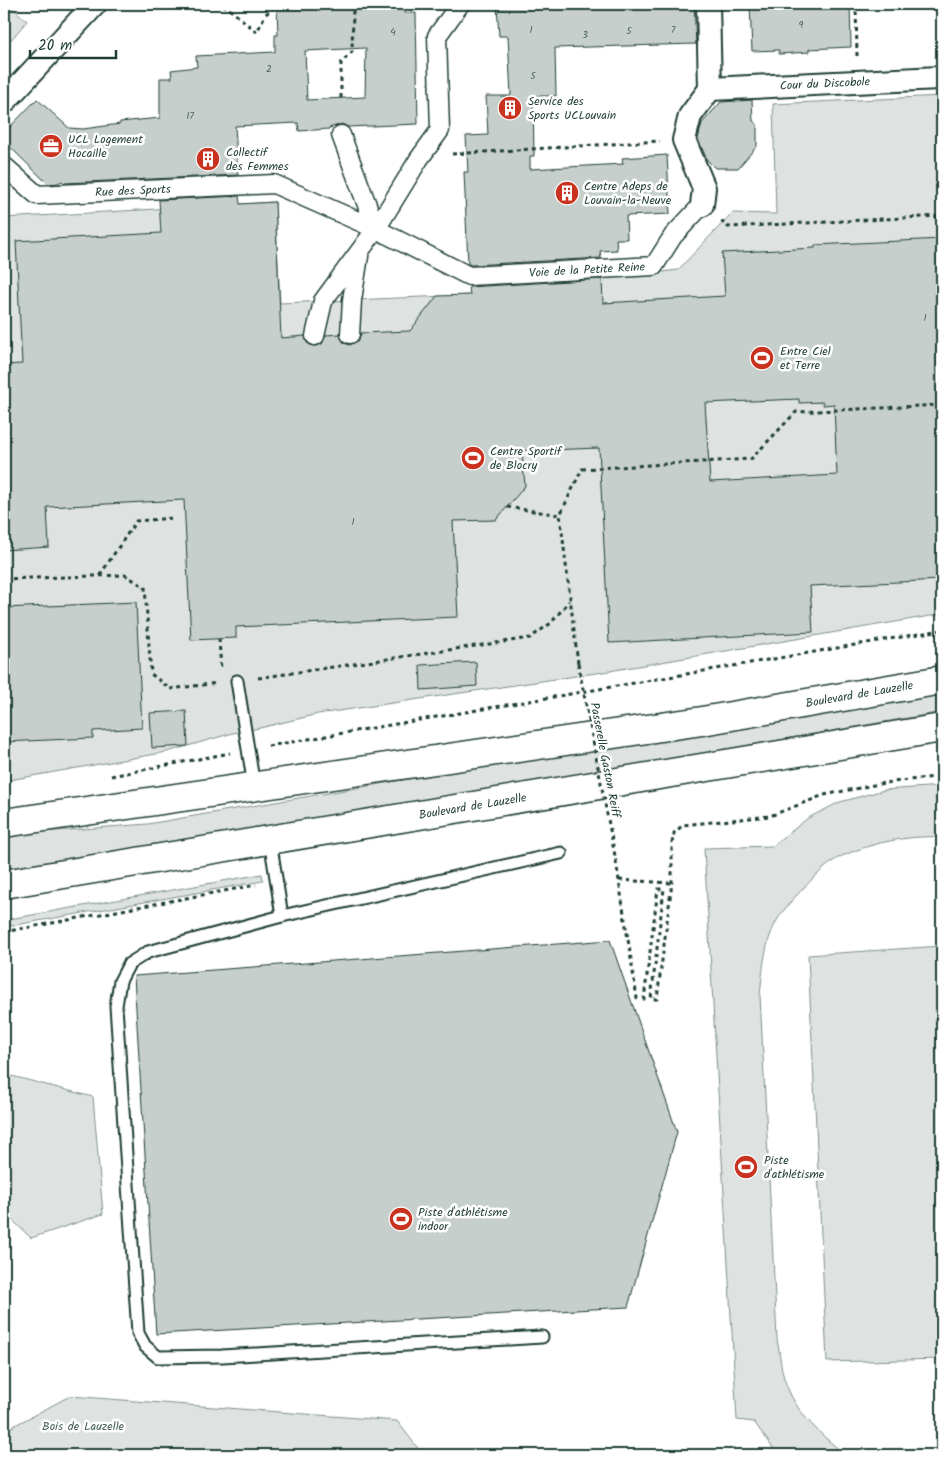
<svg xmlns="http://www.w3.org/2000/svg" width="946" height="1459" viewBox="0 0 946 1459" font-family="Kalam,sans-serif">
  <rect width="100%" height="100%" fill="#fff"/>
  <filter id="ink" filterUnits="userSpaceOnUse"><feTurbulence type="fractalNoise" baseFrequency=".02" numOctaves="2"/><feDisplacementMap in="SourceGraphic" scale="10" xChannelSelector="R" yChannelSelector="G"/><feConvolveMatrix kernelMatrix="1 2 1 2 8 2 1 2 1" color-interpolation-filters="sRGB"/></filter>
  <g filter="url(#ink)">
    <g fill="#dee3e2" stroke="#7e908b">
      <polygon points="4,4 8,4 27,21 4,48"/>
      <polygon points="942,96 942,614 603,672 318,714 260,728 233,733 167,752 4,781 4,218 275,202 280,303 470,295 678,270 732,213 776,214 773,104"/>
      <polygon points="942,687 942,712 4,873 4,835 148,824"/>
      <path d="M942,786V837C908,835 869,843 838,858C823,866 788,903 779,917C764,941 763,969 760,995L777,1339C779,1349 780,1359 782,1370C790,1408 817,1432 846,1455H778L754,1422L737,1420L704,848L773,846L808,818L840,802L884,790Z"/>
      <polygon points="262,874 263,881 4,927 4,920"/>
      <polygon points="942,946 942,1359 827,1362 808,955"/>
      <polygon points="4,1074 93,1097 103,1214 31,1238 4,1212"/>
      <polygon points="70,1396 397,1421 423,1455 4,1455 4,1431"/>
    </g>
    <g fill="#c7cfcc" stroke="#1f3d34" fill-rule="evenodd">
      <path d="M356,4H404L405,13H416L418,124L348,127L342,124L329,128V129L299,131L298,123L235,126L238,175L64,183L62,181L58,183L48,184L4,141V133L37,99L69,128L83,129L120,124V122L160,118V78H172L171,70L197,67L196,56L275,52V35H278L277,8ZM366,48L365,97L307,100L305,51Z"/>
      <polygon points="596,4 694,4 696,44 555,48 556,96 533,96 534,156 530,156 530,169 623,164 622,158 667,155 670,214 626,216 627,239 616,239 617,250 600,251 601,258 471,265 468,264 464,172 468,172 466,136 488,135 486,96 511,96 508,36 499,36 497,7"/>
      <polygon points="750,4 850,4 851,47 809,49 809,52 779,54 779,50 752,51"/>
      <polygon points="752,100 753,121 757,124 757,146 738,168 715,168 707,160 698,139 702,123 721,102"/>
      <path d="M239,196L240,204L275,202L281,338L305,336L307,343L313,346L322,344L326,335L340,334L344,343L350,345L359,340L361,333L410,331L437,296L470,295L469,287L602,279L603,303L725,296L722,253L815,248V245L942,239V580L810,586L813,632L609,643L599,448L522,451L525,486L496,520L453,521L458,617L236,627V638L191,640L184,500L47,507L49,547L4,550V365L22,364L16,241L161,233L159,200ZM799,399V403L823,402V405L834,404L837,475L710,482L705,403Z"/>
      <polygon points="136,602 142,728 93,731 93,738 4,742 4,608"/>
      <polygon points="476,662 477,686 421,690 420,665"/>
      <polygon points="186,711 188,746 152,748 150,713"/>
      <polygon points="610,940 677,1132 628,1307 156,1334 134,976"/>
    </g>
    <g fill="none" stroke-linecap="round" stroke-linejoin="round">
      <g stroke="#1f3d34" stroke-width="15">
        <g id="service">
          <polyline points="237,681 254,786"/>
          <polyline points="270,840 282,916 561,853"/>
          <polyline points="282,916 148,952 129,964 120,981 116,1006 138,1333 145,1346 158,1357 222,1356 542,1337"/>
        </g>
      </g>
      <g stroke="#1f3d34" stroke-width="21">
        <g id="pedestrian">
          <polyline points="341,135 376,229"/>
          <path id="s1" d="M4,166L37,195L274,184L376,229L469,276L654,266L673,236L702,205"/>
          <polyline points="350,334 352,300 359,256"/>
          <polyline points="315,336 323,301 376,229 419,159 440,130 437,36 460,4"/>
        </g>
      </g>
      <g stroke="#1f3d34" stroke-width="26">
        <g id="minor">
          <path id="s2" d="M710,89L939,78"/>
          <polyline points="4,102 95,4"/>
          <polyline points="702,205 704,188 684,140 690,116 710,89 708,4"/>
        </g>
      </g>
      <g stroke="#1f3d34" stroke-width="31">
        <g id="secondary">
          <path id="s3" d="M4,823L702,721L942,680"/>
          <path id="s4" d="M4,884L942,728"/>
        </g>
      </g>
      <g stroke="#1f3d34" stroke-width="3" stroke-dasharray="4 4" stroke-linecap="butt">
        <polyline points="223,4 257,32 265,15 277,4"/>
        <polyline points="856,4 857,56"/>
        <polyline points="341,98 341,63 352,52 353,10 350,4"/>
        <polyline points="452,154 660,141"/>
        <polyline points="721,221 728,227 942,216"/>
        <polyline points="507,507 560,515"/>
        <polyline points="100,575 136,521 174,518"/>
        <polyline points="4,579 125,575 145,587 151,674 170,689 217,683"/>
        <polyline points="219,639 221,670"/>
        <polyline points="578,663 560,515 582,469 751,459 796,412 942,405"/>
        <polyline points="258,678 530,638 551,623 569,601"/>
        <polyline points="268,746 942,630"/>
        <polyline points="111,776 230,753"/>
        <polyline points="616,861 637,998 644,999 658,889 664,889 651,999 657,999 672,883 672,843 674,833 683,825 770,816 824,795 884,783 935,777 942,778"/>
        <polyline points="619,880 672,883"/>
        <polyline points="4,932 256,885"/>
      </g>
      <use href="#service" stroke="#fff" stroke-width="11"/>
      <use href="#pedestrian" stroke="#fff" stroke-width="18"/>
      <use href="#minor" stroke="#fff" stroke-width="22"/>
      <use href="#secondary" stroke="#fff" stroke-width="28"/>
      <polyline stroke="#1f3d34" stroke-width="3" stroke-dasharray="4 4" stroke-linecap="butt" points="578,663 616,861"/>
    </g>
  </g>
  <defs>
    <g id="building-disc" transform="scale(1.25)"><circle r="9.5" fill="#c8321e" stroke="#fff"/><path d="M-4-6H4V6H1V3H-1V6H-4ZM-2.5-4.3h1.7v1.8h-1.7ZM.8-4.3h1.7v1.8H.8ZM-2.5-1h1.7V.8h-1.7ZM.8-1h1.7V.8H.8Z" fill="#fff"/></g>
    <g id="office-disc" transform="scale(1.25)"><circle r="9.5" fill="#c8321e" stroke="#fff"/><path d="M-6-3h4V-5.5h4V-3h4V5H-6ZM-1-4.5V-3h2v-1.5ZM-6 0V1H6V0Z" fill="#fff"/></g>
    <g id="stadium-disc" transform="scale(1.25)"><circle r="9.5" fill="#c8321e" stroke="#fff"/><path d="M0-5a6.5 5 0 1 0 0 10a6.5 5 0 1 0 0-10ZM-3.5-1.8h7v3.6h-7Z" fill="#fff"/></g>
  </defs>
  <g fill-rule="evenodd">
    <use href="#building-disc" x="510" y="108"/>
    <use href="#office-disc" x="51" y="146"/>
    <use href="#building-disc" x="208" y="159"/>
    <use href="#building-disc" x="567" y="193"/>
    <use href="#stadium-disc" x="762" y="358"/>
    <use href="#stadium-disc" x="473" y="458"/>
    <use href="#stadium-disc" x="746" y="1167"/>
    <use href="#stadium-disc" x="401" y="1219"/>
  </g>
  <g text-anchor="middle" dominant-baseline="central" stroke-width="5" stroke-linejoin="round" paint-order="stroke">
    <g font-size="10" fill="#49625a">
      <text x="801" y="25">9</text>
      <text x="531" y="30">1</text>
      <text x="673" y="30">7</text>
      <text x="629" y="31">5</text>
      <text x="393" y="32">4</text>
      <text x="585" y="35">3</text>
      <text x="269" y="69">2</text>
      <text x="533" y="76">5</text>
      <text x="190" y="116">17</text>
      <text x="925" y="318">1</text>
      <text x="353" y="522">1</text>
    </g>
    <g font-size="12" fill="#1f3d34" stroke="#fff">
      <text stroke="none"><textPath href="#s2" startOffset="115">Cour du Discobole</textPath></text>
      <text stroke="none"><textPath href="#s1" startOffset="140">Rue des Sports</textPath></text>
      <text stroke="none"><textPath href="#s1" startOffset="615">Voie de la Petite Reine</textPath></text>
      <text stroke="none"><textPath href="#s3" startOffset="865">Boulevard de Lauzelle</textPath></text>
      <text transform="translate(605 760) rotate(79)">Passerelle Gaston Reiff</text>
      <text stroke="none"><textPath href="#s4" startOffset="475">Boulevard de Lauzelle</textPath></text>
    </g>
    <g font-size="12" fill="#1f3d34" stroke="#fff" text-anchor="start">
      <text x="528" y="101">Service des<tspan x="528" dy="14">Sports UCLouvain</tspan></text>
      <text x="68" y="139">UCL Logement<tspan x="68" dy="14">Hocaille</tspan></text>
      <text x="226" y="152">Collectif<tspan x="226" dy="14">des Femmes</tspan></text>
      <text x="584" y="186">Centre Adeps de<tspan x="584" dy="14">Louvain-la-Neuve</tspan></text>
      <text x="780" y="351">Entre Ciel<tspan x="780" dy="14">et Terre</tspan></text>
      <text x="490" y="451">Centre Sportif<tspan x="490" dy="14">de Blocry</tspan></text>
      <text x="764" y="1160">Piste<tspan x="764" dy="14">d'athlétisme</tspan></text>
      <text x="418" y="1212">Piste d'athlétisme<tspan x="418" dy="14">indoor</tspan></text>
    </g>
    <g font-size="12" fill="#455e57" stroke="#fff">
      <text x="83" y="1426">Bois de Lauzelle</text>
    </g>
  </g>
  <rect width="946" height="1459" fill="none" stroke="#fff" stroke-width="20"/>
  <rect x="10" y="10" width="926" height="1439" fill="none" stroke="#1f3d34" stroke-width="2" filter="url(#ink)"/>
  <path d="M30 50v8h86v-8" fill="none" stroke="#1f3d34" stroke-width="2.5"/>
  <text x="38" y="50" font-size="15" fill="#1f3d34" stroke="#ffffff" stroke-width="4" paint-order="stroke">20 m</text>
</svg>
